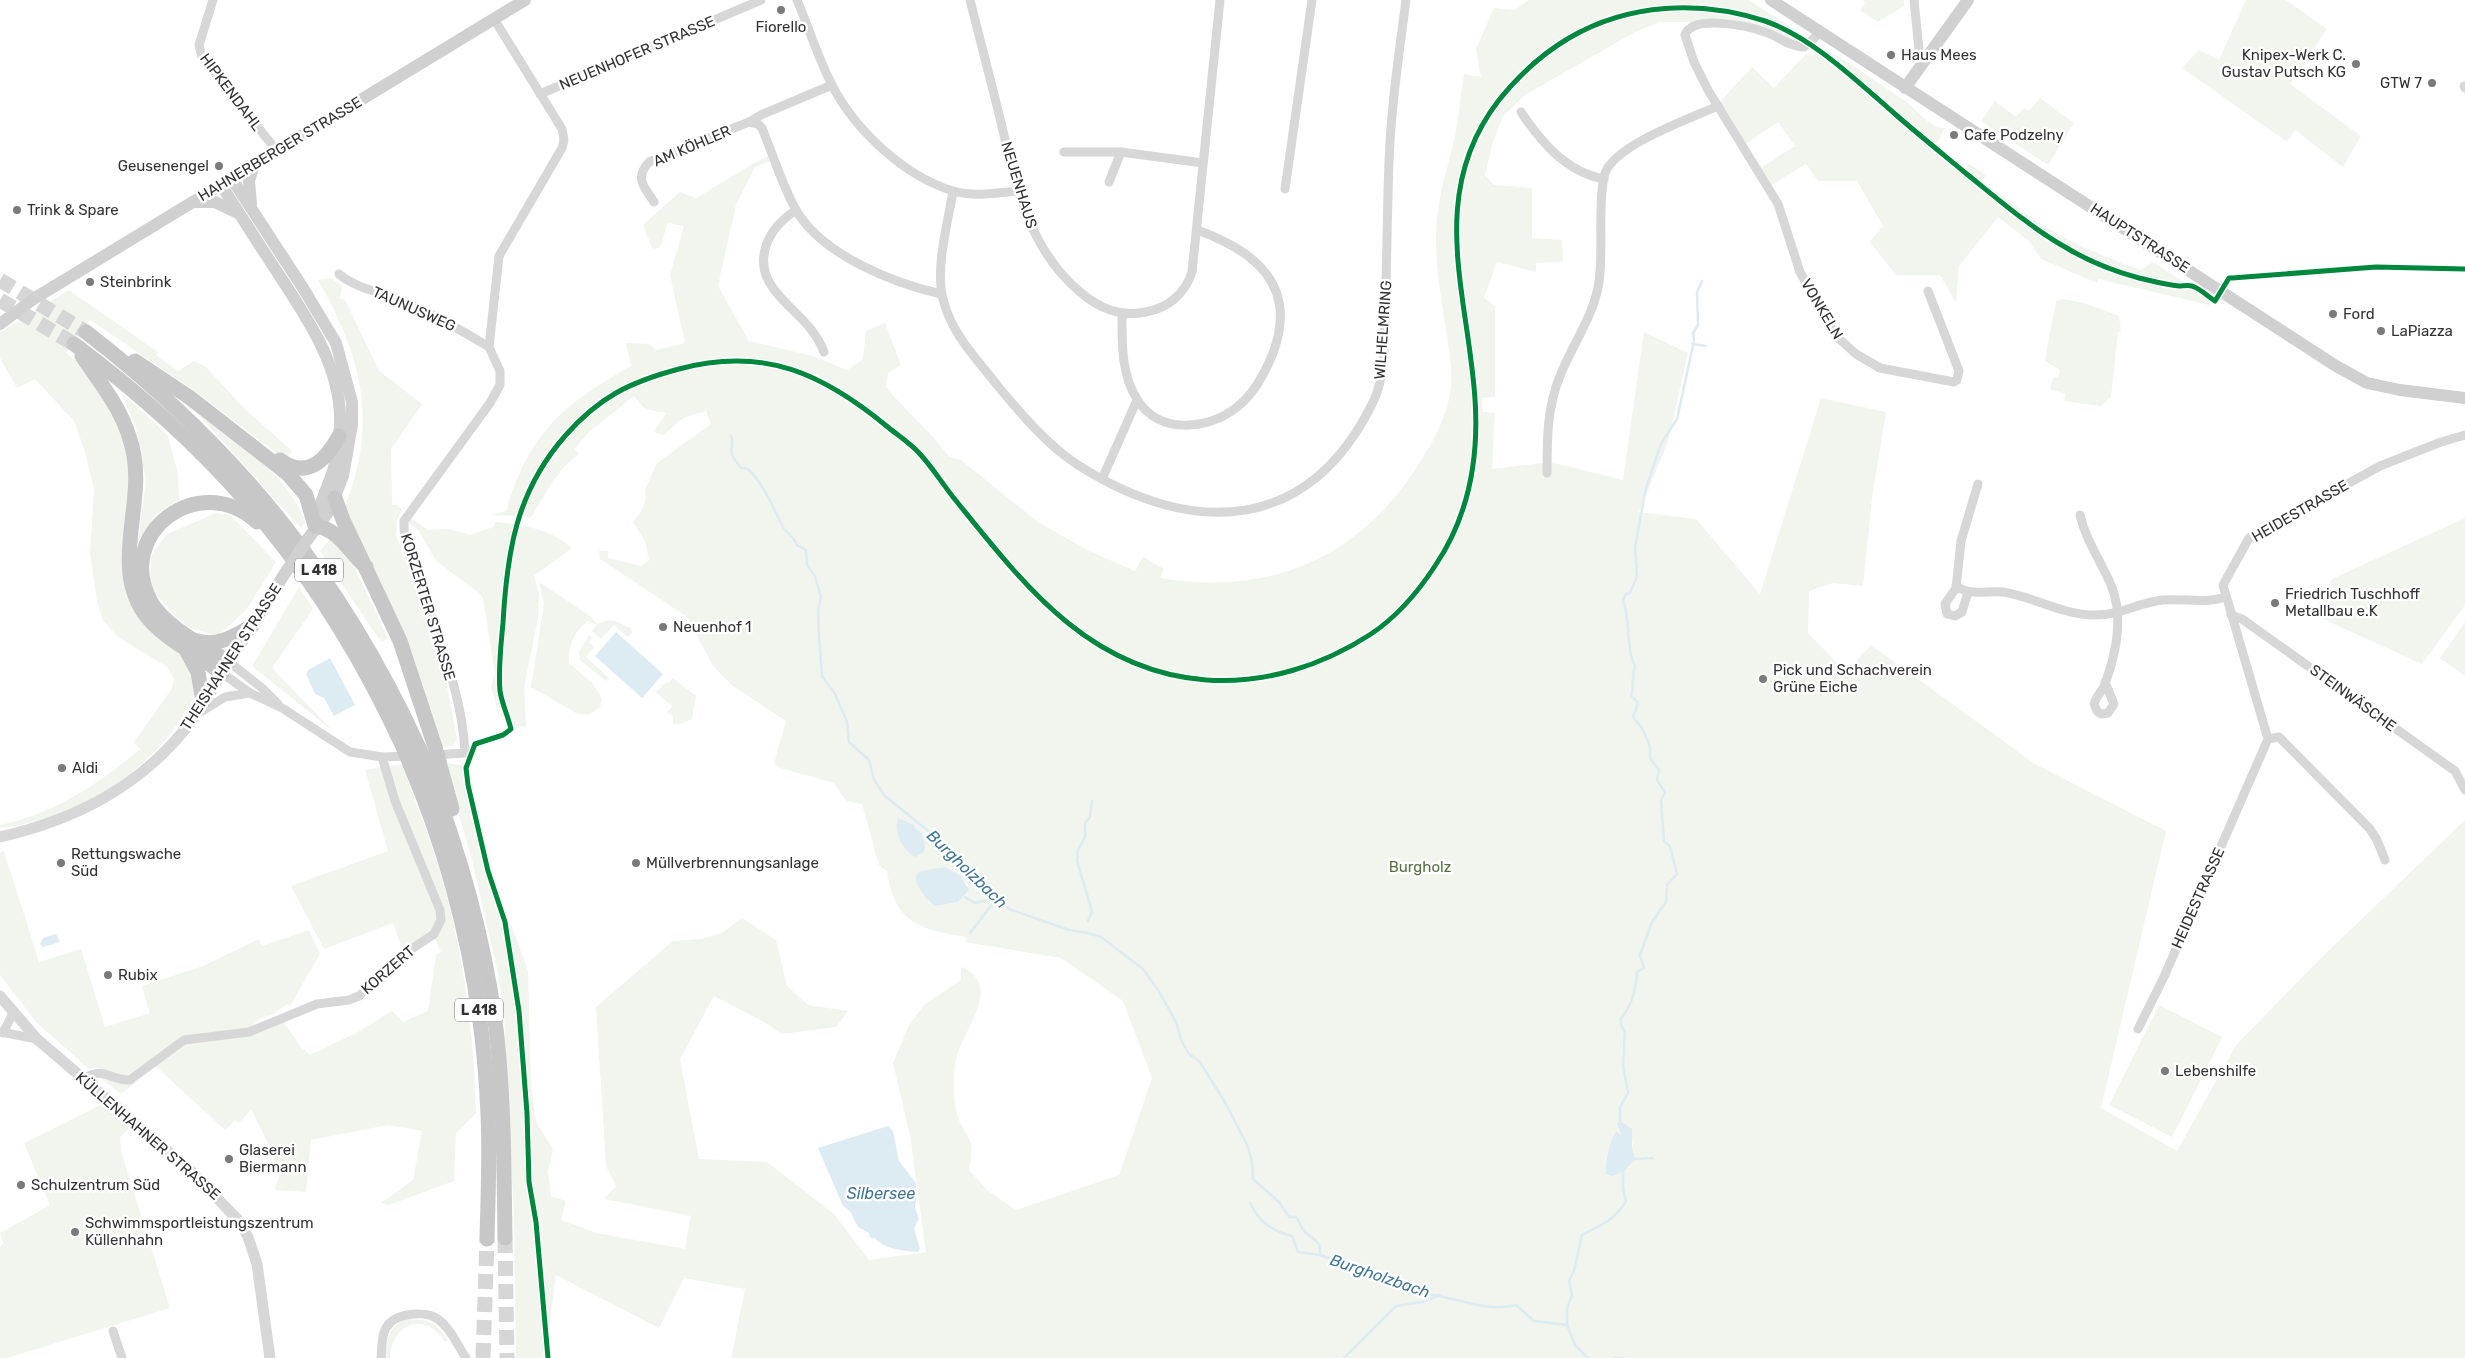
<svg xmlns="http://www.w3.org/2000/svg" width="2465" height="1358" viewBox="0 0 2465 1358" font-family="Rubik,sans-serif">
  <rect width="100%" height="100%" fill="#fff"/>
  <g fill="#f1f5ed" fill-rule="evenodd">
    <path d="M1529,0H1749L1809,39L1807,41C1769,17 1728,7 1683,5V10C1725,9 1768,20 1802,44L1796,43L1770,31L1693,22H1660L1635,32L1525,95L1503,116L1493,142L1485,175L1494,185L1532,188V238L1562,240L1563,262L1536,263V272L1497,262L1484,298L1495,306V397L1482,398L1483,412L1495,413L1492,469L1551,462L1623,480L1644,332L1688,353L1668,442L1639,512L1696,519L1760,594L1821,398L1886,412L1872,498L1863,586L1833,583L1809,591L1808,633L1846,672L1871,645L2035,764L2166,831L2101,1108L2177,1151L2236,1045L2320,959L2465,820V1358H731L745,1289L684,1278L659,1328L556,1275L545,1358H516L514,1219L504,1014L499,978L472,860L444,763L469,766L490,867L528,971L531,1085L536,1122L553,1149L548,1172L551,1196L566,1201L561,1220L597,1233L685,1249L691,1216L604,1199L616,1186L606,1166L596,1007L673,941L701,939L722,933L742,918L776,940L787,986L808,1005L848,1011L836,1027L782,1034L764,1022L714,996L680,1059L699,1159L767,1162L834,1214L869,1260L926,1252L910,1135L893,1063L909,1025L924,1005L961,980V967C1005,985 962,1031 956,1059C952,1077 953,1103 959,1120C962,1128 969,1136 971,1144C973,1151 970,1163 969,1170L987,1190L1016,1210L1119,1175L1152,1078L1123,1001L1061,958L965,942L966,937C918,929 895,923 887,871L879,865L862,804L846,801L834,783L780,768L774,763L786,721L733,686L713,666L687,617L600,559L599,551H608V558L642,566L649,560L645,541L633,522L642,510L646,498L645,490L657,463L711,424L706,411L683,418L663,435L654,432L666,413L645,409L634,396L590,431L574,449L579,454C558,468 545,495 532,516L529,518L520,515L540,474L557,449L554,446L536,472L515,516L491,515L506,511C530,432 562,405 631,366L626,343L650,344L656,350L685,343L670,275L684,226L668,223L660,247L653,250L643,225L680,192L696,198L756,162L769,156L771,161L755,167L736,205L718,286L749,341L813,356L847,370L863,359L866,331L885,323L901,365L888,373L886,387C906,412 931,431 949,457L961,460L1038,522L1087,550L1135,571L1143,557L1164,569L1160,578C1266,596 1355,561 1415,470C1429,448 1443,426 1449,399C1454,378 1450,357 1447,336C1442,303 1436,271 1436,238C1436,207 1444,178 1452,149C1458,127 1460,97 1464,74L1481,77L1476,49L1494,8L1514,10ZM923,870L961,876L968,885L958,902L935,906ZM1617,1124L1628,1128C1637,1143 1631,1158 1623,1172L1607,1173C1605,1166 1606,1155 1609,1148C1611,1142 1614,1141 1613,1136L1616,1131L1621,1136Z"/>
    <polygon points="1863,0 1904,0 1904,6 1878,22 1860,10 1865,3"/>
    <polygon points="2246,0 2286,0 2327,29 2290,84 2361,136 2343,167 2295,130 2287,142 2182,68 2199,50 2219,60"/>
    <path d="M1817,45C1847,60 1877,82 1905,101C1918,110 1929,128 1945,128L1936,145L1965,169L1969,164L1986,175L1983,181C2011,202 2038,225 2069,240C2092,252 2117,261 2141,270L2153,262L2214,302L2209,305L2099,279L2097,283L2041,259L2029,241L1998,217L1959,266L1956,303L1940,275H1896L1870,242L1883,226L1857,181H1818L1806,164L1770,186L1759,169L1795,146L1778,122L1744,145L1719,103L1752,67L1774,88L1806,54L1812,56L1815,52L1869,95L1872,92L1816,47Z"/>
    <polygon points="2040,98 2074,123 2048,165 1981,121 1995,101 2016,117 2024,108 2029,111"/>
    <path d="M331,278L342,286L340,298L345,300L379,371L422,404L391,449L392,505H398L402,510L397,519L396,535L432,634L445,676L457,738L452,746L439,747L343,511C379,424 363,359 318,280Z"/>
    <path d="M69,290L158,352L156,355L178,371L194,361L206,367L244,408L292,451L286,460L189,387L90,320L66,353L87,370L110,401L131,464L127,534L169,645L186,660L198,688C164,764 83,819 0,828V825C54,814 99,784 140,749L134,742L171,690L174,679L167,667L118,637L103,620L97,602L90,553L94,490L85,452L74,421L35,379L17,388L0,358V333Z"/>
    <polygon points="2063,299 2084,303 2119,316 2121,331 2118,332 2111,397 2100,406 2064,401 2066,394 2050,389 2053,378 2058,377 2060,370 2045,361 2056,301"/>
    <polygon points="121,392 168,436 178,474 179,500 156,514 138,541 146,481 136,428"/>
    <path d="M199,415C238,444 287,474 305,521L301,528Z"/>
    <polygon points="216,513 230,515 276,562 247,609 218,636 187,627 154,593 150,581 152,554 167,534"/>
    <path d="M411,518L428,530L449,529L470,535L493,527L496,522C521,524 553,530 572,548L534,576L539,594L538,618L524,687L526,727L514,726L506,707L497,708L491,687L495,674L483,598L479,593L436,561L419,531L408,522Z"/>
    <polygon points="2465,518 2465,605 2422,664 2312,614 2332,579"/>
    <polygon points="331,538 352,562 388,639 381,642 320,551"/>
    <path d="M539,582L590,616L597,624C615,616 615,622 631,628L632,633L628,637L614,625L601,639L592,631L597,625L588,621C573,632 569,645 569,663L593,684L602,699L600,707L589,715L576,713L531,687L544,603Z"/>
    <polygon points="299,587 313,609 272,668 334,732 252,666"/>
    <polygon points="2465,622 2465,676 2440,658"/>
    <polygon points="589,635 592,638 589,642 594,647 586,657 609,678 606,681 580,660 579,652"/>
    <polygon points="673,678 696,696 692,719 678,725 673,723 673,716 667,713 672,706 656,692 666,682 668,683"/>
    <path d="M402,764C414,798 427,831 438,865C462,942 474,1032 476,1113L456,1133L454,1181L389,1205L381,1203L413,1180L422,1131L388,1125L311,1140L306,1192L274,1190L279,1177L269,1145L251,1109L239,1123L235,1120L225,1130L154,1065L184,1042L283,1021L301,1047L310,1055L358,1032L392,1011L403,1022L428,1011L436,955L441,952L432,933L403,951L393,923L324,949L291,886L388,851L365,770Z"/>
    <polygon points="4,851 39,962 81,949 105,1027 150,1013 142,986 203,966 259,939 262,946 309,930 320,954 290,1006 287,1004 275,1013 258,1020 252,1027 239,1032 179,1039 138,1072 124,1078 99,1068 89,1069 36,1022 0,975 0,853"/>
    <polygon points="2159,1005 2222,1037 2172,1137 2109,1105"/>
    <polygon points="97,1075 132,1082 136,1082 121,1094"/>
    <polygon points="103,1104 130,1127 120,1137 121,1151 170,1308 7,1358 0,1358 0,1248 3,1243 0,1233 50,1205 24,1143"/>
    <path d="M406,1320C427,1318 436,1323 448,1340L445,1342C425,1310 392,1323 390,1358H385C387,1341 387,1327 406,1320Z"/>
  </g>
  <g fill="#ddebf3">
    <polygon points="616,632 663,674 642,698 595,656"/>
    <polygon points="330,658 355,705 334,716 324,698 315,694 306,674 308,670"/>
    <path d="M898,818L914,825L915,828L922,834L925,847L924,852L915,857C903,851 893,831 898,818Z"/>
    <path d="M945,867L961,876L969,890L958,902L935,906C928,901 905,876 922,871C928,869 938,869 945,867Z"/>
    <polygon points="56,934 60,942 43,947 40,944 43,938"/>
    <path d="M1620,1121L1632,1129V1149L1635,1159L1623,1172L1612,1176L1606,1174C1605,1160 1609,1143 1616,1131L1621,1135L1617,1124Z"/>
    <path d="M888,1126L893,1131L899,1161L916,1183L917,1194L915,1207L919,1219L914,1228L920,1249L918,1252C905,1251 883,1249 875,1238H870L869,1233L858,1227L850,1211L843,1206L818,1148Z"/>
  </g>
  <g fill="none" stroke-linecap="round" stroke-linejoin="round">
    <g stroke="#ddebf3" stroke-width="2.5">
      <polyline points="1692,344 1706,346"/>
      <path d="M731,436C734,443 730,449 732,455C734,459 739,466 742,468C745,469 747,468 749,470C765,486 773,508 783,527C787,534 794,536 797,545L806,550L807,565L815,576L821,598L818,609L819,637L822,676L835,694L847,722L849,742L869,760L874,780L885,796L948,847L957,860L986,882L997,898L1009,909L1069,930L1088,933L1101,937L1143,969L1158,990L1176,1022L1181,1040L1189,1054L1200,1062L1226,1104L1248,1147L1252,1162L1253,1179L1279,1202L1289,1217H1296C1299,1221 1300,1224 1302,1228C1310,1241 1321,1236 1320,1255L1427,1294C1456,1297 1487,1313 1516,1305L1534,1321L1567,1325L1575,1345L1588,1358"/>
      <polyline points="965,897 975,903 997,898"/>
      <polyline points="1088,921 1092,911 1077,861 1078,850 1085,837 1085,823 1090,817 1092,801"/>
      <polyline points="970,933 997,898"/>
      <path d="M1620,1124V1107L1628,1093L1623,1065L1625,1032L1621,1025V1018C1632,1006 1636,988 1637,972L1644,968L1640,955L1652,922L1666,902L1667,885L1677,874L1670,846L1664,841L1661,800L1665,792L1657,780L1659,770L1650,758V746L1642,728L1633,717L1638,703L1631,695C1635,685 1631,676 1635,666C1625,646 1631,619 1623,600L1626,594L1630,593L1637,577L1635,547L1646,488L1661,444L1677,419L1694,341L1693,333L1698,325L1697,293L1702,281"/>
      <polyline points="1635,1159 1653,1158"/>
      <path d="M1250,1203C1259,1222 1272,1231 1292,1236L1298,1252L1320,1255"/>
      <path d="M1567,1325V1308L1572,1295L1569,1281L1574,1271L1582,1235C1600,1226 1616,1219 1626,1201L1623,1189V1171"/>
      <polyline points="1344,1358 1396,1306 1422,1302 1440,1295"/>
      <polyline points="1614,1358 1624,1358"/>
    </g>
    <g stroke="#d6d6d6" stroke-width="15" stroke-dasharray="15 8" stroke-linecap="butt">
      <polyline points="0,280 86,332"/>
      <polyline points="0,300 74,344"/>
      <polyline points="505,1238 507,1358"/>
      <polyline points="483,1358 487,1239"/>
    </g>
    <g stroke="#d7d7d7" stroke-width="9">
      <polyline points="213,0 199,45 202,57 277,151"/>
      <path d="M797,0C809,28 818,58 832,85C855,130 904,176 953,191C974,197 997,193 1018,191"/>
      <path d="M970,0C979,35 988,71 997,106C1014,174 1024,245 1080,292C1100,309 1120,317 1146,312C1168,308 1185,294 1192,272L1220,0"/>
      <polyline points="1914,0 1919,50 1924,62"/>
      <path d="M1820,33L1804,47C1790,47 1778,36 1765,32C1748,26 1692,14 1685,35L1694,62L1708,90L1778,204L1800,272L1836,336L1856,354L1880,368L1954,382L1957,380L1959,371L1928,291"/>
      <polyline points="2464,86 2465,88"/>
      <polyline points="540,94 761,0"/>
      <path d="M1521,112C1541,142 1566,172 1604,179"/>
      <path d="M749,122L758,124L762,128C773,155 782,185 796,210C822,255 893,283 941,294"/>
      <polyline points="1064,152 1121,152 1109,182"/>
      <polyline points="1121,152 1203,163"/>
      <polyline points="1285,189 1312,0"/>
      <path d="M953,191C948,222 935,268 943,299C951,333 976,358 997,385C1021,414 1047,445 1078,465C1193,538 1310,534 1374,400C1386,373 1384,343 1385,314C1387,264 1387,213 1389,162C1391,108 1399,54 1406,0"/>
      <path d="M654,202C644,186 634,179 649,162L749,122L763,114L832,85"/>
      <path d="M796,210C767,229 751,262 776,292C794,314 813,324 824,352"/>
      <path d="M339,274C357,289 381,292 403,301C433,314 461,330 489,347"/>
      <path d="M1122,314C1122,343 1121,374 1137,399C1158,435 1209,430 1237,407C1254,394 1265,373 1273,353C1298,286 1256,251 1197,230"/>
      <path d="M1547,473C1547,440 1547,407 1560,376C1572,345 1594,316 1599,282C1603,253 1599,221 1602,191C1603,184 1603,175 1607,169C1623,142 1689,119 1718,106"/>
      <polyline points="1102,479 1137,400"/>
      <path d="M2080,515C2086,541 2101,561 2111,585C2124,616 2116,654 2105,684C2102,691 2096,697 2094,704L2097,711L2101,714L2108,713L2114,704L2105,682"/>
      <path d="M1956,585C1967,597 1989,590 2003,592C2035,597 2062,615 2095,615C2122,615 2137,603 2162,600C2185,598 2203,604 2226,597"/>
      <polyline points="1968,592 1962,612 1955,616 1947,614 1945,604 1956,588 1961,541 1978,484"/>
      <polyline points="2231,615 2242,619 2455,771 2465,790"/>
      <polyline points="229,662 262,688 278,704"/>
      <polyline points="222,673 250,693 282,708 350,752 382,757 411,756"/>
      <polyline points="199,713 225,697 250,693"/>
      <polyline points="2268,739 2279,737 2370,829 2377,840 2385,860"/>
      <path d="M434,755L465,753C463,700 442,648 425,598C416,574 403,547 404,521L490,403L500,385V371L489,347L499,256L562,148L564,140L562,129L494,19"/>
      <polyline points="2138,1029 2163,979 2268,739 2223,585 2249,538 2380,466 2441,442 2465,435"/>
      <polyline points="0,1032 37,1039"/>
      <polyline points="3,1033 13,1013"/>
      <path d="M84,1079C102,1065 111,1081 130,1080L184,1040L249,1032L317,1004L349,1000L359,996L404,954L434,934L441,920L440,910L395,801L382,757"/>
      <polyline points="113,1331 122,1358"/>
      <path d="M381,1358C382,1349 381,1336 386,1328C395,1312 427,1310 439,1320C451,1329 458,1346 466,1358"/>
    </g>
    <g stroke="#d7d7d7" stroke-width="11">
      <path d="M0,837C74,820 138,788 187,727C200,710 211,691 222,673"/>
      <polyline points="0,996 37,1039 191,1171 240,1222 248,1237 257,1264 270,1358"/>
    </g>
    <g stroke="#d0d0d0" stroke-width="12">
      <polyline points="1771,0 2336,366 2367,383 2400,390 2465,398"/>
      <polyline points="1905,88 1968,0"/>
      <polyline points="232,179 303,288 336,343 352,402 352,425 343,476 329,511 307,540"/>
      <path d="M221,185C237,209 252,234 268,258C300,308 343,363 340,426C339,441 337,457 333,471C327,489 318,506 315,525"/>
      <polyline points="193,202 215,202 238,213"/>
      <polyline points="251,204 249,181 254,165"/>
      <polyline points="0,324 35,298 525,0"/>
      <polyline points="224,670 287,570"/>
    </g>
    <g stroke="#c7c7c7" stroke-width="15">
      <path d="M86,332C236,448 340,576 419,748"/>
      <path d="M74,344C224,456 326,578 404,749"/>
      <path d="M82,356C104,388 127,415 134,456C143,507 112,566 144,613C163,639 197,654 222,673"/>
      <path d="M135,361L189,397L288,474L306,495L315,526C338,528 350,553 366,567"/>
      <path d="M280,460C307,480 326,460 339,436"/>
      <polyline points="335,498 343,520 400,641 435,747"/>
      <path d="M197,641C218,647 234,636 252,626"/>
      <polyline points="186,650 198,672 203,702"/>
      <path d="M229,662C206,647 165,627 151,602C113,533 200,469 257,522"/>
      <polyline points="439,762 452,809"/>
      <path d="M425,763C460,852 486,942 497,1037C504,1104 504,1171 505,1238"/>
      <path d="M410,764C457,875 483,993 488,1114C490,1155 488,1197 487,1239"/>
    </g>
    <polyline stroke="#d0d0d0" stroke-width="12" points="287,570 307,540"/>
    <g stroke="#c7c7c7" stroke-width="15">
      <polyline points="435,747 439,762"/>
      <polyline points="419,748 425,763"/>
      <polyline points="404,749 410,764"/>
    </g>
    <g stroke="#fff" stroke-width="8">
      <path id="cycleway" d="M548,1358L536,1222L529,1182L527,1113L519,1011L505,922L488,871L468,785L466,768L475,744L503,735L511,729C508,716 502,704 500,691C498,669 501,645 503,623C507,552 516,492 565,436C599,397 630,382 679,369C765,346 824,374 889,428C899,436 911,444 920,454C932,467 942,483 953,497C1022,582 1087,671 1206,680C1265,684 1322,666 1371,634C1398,616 1418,592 1435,566C1469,516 1479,458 1475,399C1468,294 1426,194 1499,100C1519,75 1542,54 1569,38C1629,3 1700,0 1765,21C1812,37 1858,82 1895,114C1919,135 1944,155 1968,175C1999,200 2030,227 2065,247C2088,261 2113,271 2139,278C2152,281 2166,285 2179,286C2183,286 2188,285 2192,286C2201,289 2207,296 2215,301L2229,278H2232L2376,267L2465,269"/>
    </g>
    <use href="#cycleway" stroke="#00873e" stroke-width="5"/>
  </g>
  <g fill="#7a7a7a" stroke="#fff" stroke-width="2">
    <circle cx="781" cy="10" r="5"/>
    <circle cx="1891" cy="55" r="5"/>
    <circle cx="2356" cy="64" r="5"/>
    <circle cx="2432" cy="83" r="5"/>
    <circle cx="1954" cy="135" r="5"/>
    <circle cx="219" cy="166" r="5"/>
    <circle cx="17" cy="210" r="5"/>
    <circle cx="90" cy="282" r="5"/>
    <circle cx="2333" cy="314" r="5"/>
    <circle cx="2381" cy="331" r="5"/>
    <circle cx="2275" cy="603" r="5"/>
    <circle cx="663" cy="627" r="5"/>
    <circle cx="1763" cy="679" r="5"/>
    <circle cx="62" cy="768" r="5"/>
    <circle cx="61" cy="863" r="5"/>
    <circle cx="636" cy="863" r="5"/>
    <circle cx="108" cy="975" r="5"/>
    <circle cx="2165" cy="1071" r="5"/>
    <circle cx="229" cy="1159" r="5"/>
    <circle cx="21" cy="1185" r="5"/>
    <circle cx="75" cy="1232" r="5"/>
  </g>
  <g text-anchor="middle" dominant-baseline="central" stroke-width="5" stroke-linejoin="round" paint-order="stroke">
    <g fill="#fff" stroke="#707070" stroke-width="1">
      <rect x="295" y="558.5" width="48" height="23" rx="4"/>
      <rect x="455" y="998.5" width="48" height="23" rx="4"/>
    </g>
    <g font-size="14" font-weight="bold" fill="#333">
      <text x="319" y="570">L 418</text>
      <text x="479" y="1010">L 418</text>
    </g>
    <g font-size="15" fill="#333" stroke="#fff" text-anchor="start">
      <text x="781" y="27" text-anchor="middle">Fiorello</text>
      <text x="1901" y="55">Haus Mees</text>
      <text x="2346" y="55" text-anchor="end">Knipex-Werk C.<tspan x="2346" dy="17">Gustav Putsch KG</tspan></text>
      <text x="2422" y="83" text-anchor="end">GTW 7</text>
      <text x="1964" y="135">Cafe Podzelny</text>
      <text x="209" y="166" text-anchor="end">Geusenengel</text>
      <text x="27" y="210">Trink &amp; Spare</text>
      <text x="100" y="282">Steinbrink</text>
      <text x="2343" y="314">Ford</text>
      <text x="2391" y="331">LaPiazza</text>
      <text x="2285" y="594">Friedrich Tuschhoff<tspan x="2285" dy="17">Metallbau e.K</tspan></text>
      <text x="673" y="627">Neuenhof 1</text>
      <text x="1773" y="670">Pick und Schachverein<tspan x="1773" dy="17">Grüne Eiche</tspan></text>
      <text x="72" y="768">Aldi</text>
      <text x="71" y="854">Rettungswache<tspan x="71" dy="17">Süd</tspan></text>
      <text x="646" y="863">Müllverbrennungsanlage</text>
      <text x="118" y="975">Rubix</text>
      <text x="2175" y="1071">Lebenshilfe</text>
      <text x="239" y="1150">Glaserei<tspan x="239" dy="17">Biermann</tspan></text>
      <text x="31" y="1185">Schulzentrum Süd</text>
      <text x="85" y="1223">Schwimmsportleistungszentrum<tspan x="85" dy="17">Küllenhahn</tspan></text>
    </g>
    <g font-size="15" fill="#333" stroke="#fff">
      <text transform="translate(637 53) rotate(-23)">NEUENHOFER STRASSE</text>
      <text transform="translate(231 92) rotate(53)">HIPKENDAHL</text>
      <text transform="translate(692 146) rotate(-23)">AM KÖHLER</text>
      <text transform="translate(280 149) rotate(-31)">HAHNERBERGER STRASSE</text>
      <text transform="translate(1019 185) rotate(73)">NEUENHAUS</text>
      <text transform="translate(2140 238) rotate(33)">HAUPTSTRASSE</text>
      <text transform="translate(414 309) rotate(24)">TAUNUSWEG</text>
      <text transform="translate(1822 309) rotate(59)">VONKELN</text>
      <text transform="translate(1383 330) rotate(-86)">WILHELMRING</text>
      <text transform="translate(2300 511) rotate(-30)">HEIDESTRASSE</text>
      <text transform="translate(428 607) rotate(73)">KORZERTER STRASSE</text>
      <text transform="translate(231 657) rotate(-57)">THEISHAHNER STRASSE</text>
      <text transform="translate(2353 698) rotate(36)">STEINWÄSCHE</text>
      <text transform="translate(2198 898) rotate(-66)">HEIDESTRASSE</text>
      <text transform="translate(388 970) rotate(-41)">KORZERT</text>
      <text transform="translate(148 1136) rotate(41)">KÜLLENHAHNER STRASSE</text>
    </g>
    <g font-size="15" fill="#56703f" stroke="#fff">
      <text x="1420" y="867">Burgholz</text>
    </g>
    <g font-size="16" font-style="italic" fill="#3f7597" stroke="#fff">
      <text transform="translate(967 869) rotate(44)">Burgholzbach</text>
      <text x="881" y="1193">Silbersee</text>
      <text transform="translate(1380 1276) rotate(19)">Burgholzbach</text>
    </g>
  </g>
</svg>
